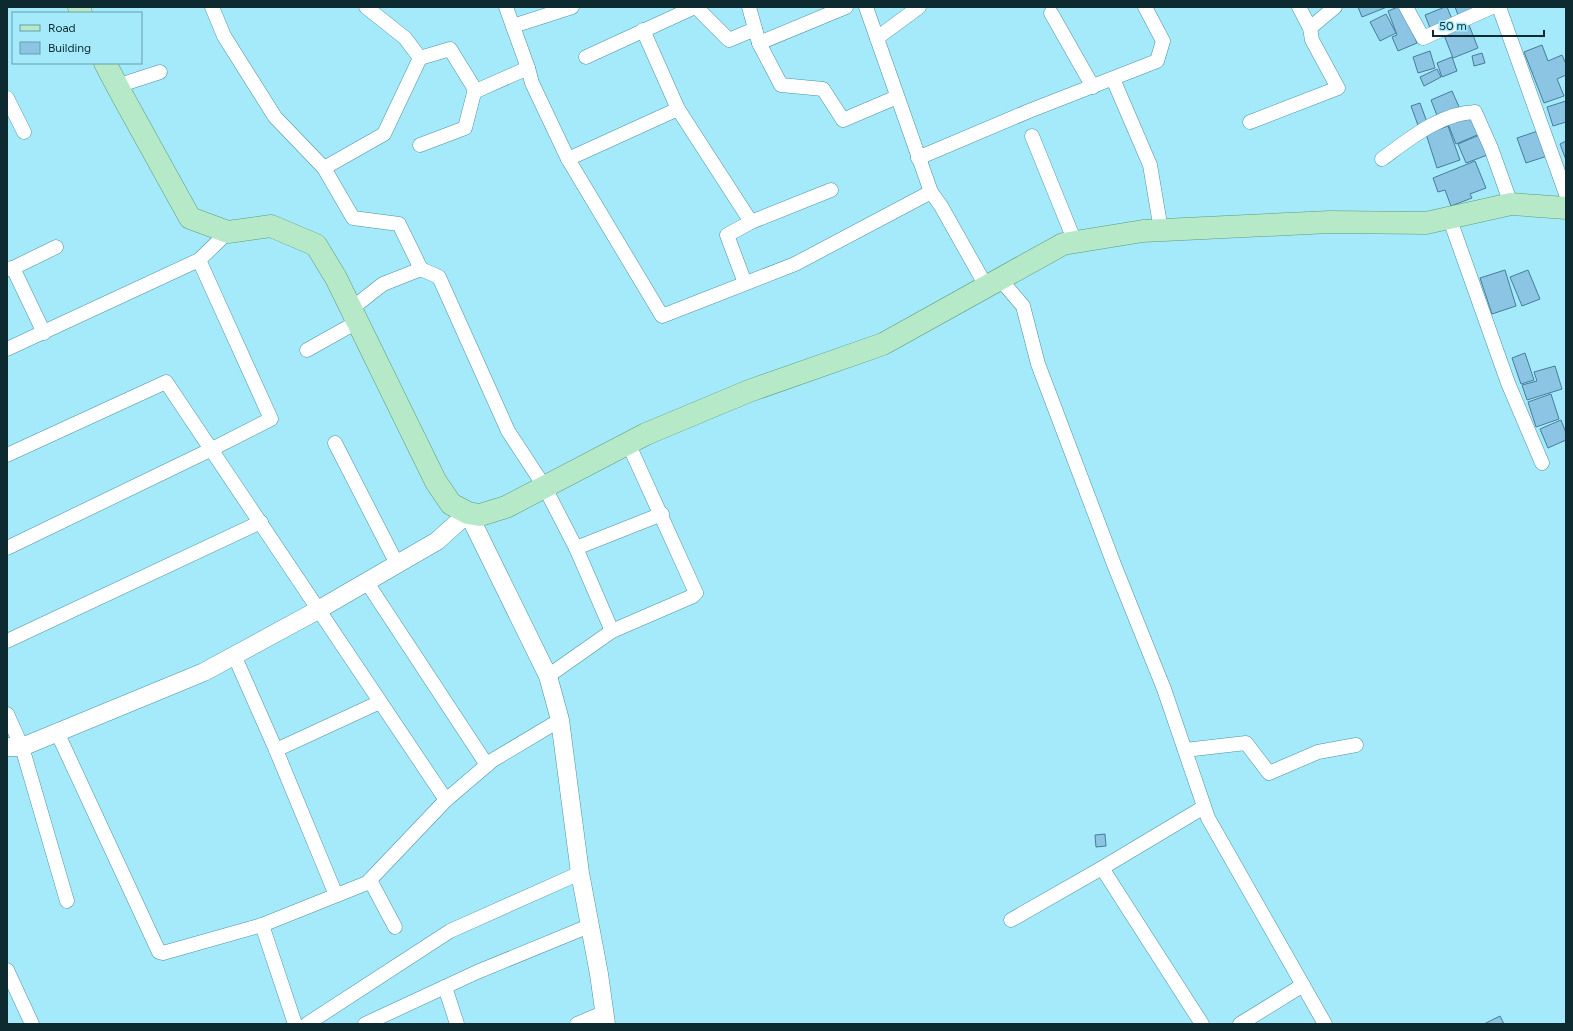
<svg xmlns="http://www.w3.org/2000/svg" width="1573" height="1031" viewBox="0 0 1573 1031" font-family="Figtree,sans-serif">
  <rect width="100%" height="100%" fill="#a4eafb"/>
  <g fill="#8cc4e4" stroke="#467c9a">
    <polygon points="1358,7 1387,7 1362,17"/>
    <polygon points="1398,7 1402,7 1417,43 1398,51 1392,37 1397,35 1388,11"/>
    <polygon points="1445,7 1447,7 1452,19 1430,28 1425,15"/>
    <polygon points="1455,7 1477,7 1458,15"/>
    <polygon points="1386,14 1396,33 1380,41 1370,22"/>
    <polygon points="1469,25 1478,48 1453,58 1444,35"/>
    <polygon points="1542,45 1548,61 1562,55 1566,64 1566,75 1557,79 1564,96 1544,103 1524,52"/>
    <polygon points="1430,51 1435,68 1418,73 1413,57"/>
    <polygon points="1482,53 1485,63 1474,66 1472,56"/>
    <polygon points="1452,57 1457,71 1442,77 1437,63"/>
    <polygon points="1437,69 1441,77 1424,86 1420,77"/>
    <polygon points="1452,91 1460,109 1438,118 1431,100"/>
    <polygon points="1566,101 1566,122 1553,126 1547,107"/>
    <polygon points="1420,103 1428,125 1419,128 1411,106"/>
    <polygon points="1474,113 1482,133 1456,144 1448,124"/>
    <polygon points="1448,126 1460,160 1437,168 1426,134"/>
    <polygon points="1538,131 1547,156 1526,163 1517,138"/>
    <polygon points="1482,134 1490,154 1466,163 1458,144"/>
    <polygon points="1566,141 1566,160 1560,144"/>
    <polygon points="1475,161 1486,188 1470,194 1472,198 1451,206 1445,190 1438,192 1433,178"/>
    <polygon points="1505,270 1516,306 1492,314 1480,278"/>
    <polygon points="1528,270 1540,299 1522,306 1510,277"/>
    <polygon points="1525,353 1534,380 1521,384 1512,358"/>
    <polygon points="1555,366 1562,389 1527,400 1522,385 1537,381 1534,372"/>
    <polygon points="1551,394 1559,419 1536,427 1528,402"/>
    <polygon points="1561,420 1566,433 1566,440 1548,448 1540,429"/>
    <polygon points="1105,834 1106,846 1096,847 1095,835"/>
    <polygon points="1500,1016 1504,1024 1484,1024"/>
  </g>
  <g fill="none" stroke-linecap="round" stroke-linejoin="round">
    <g stroke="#4d92a2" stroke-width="15">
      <g id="minor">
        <polyline points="212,7 224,36 275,117 324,168 353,218 399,224 421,269 439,277 508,431 544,486 576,548 612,631"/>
        <polyline points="506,7 528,68"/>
        <polyline points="696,7 729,40 755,29"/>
        <polyline points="749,7 759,43 781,85 823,89 843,120 897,97"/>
        <polyline points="866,7 931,192"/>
        <polyline points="1406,7 1423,38 1492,7"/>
        <polyline points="1499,7 1566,194"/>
        <polyline points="1051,13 1093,87"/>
        <polyline points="513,26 572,7"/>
        <polyline points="1310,28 1335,7"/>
        <polyline points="643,30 678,109 751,222"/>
        <polyline points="877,38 919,7"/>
        <polyline points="759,43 846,7"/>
        <polyline points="586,57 695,7"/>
        <polyline points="420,58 450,49 476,91 528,68 532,83 568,159 662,316 795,264 931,192 941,206 986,286"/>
        <polyline points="1113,79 1150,165 1161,230"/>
        <polyline points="117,86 160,72"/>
        <polyline points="7,98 24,132"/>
        <polyline points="1250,122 1338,88 1312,40 1310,28 1299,7"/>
        <polyline points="1032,136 1075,242"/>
        <polyline points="420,145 465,128 475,89"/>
        <polyline points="918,158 1029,111 1157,61 1163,41 1145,7"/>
        <polyline points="568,159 678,109"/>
        <path d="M1382,159C1408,140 1440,113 1475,112L1491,148L1511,204"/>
        <polyline points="324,168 384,134 420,58 405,38 366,7"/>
        <polyline points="1449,217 1508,383 1542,463"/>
        <polyline points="13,268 56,247"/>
        <polyline points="7,269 13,268 44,333"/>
        <polyline points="999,278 1023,306 1038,364 1115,567 1164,689 1208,818 1325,1024"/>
        <polyline points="745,283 727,235 751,222 831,190"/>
        <polyline points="351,309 383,284 421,269"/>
        <polyline points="7,349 199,260 228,232"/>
        <polyline points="307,350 357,322"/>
        <polyline points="335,443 397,564"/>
        <polyline points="7,455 166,382 446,800"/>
        <polyline points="7,548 212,449 271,419 199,260"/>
        <polyline points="576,548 662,514"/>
        <polyline points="366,581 487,765"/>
        <polyline points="7,641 261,522"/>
        <polyline points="234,655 276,750 336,895"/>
        <polyline points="548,676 612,631 693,596 696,593 628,443"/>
        <polyline points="7,714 22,747 67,901"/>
        <polyline points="57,732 159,952 163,953 262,925 367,883 446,800 493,760 560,720"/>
        <polyline points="276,750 380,702"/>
        <polyline points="1185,750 1246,743 1269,773 1318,752 1356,745"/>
        <polyline points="370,880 395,927"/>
        <polyline points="1011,920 1102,868"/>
        <polyline points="262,925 295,1024"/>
        <polyline points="7,970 32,1024"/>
        <polyline points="445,987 457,1024"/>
        <polyline points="307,1024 450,931 580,873"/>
        <polyline points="365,1024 477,972 589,926"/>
        <polyline points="577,1024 603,1013"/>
        <polyline points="1202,1024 1102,868 1204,807"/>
        <polyline points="1240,1024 1303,985"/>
      </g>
    </g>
    <g stroke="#4d92a2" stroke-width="19">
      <polyline id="tertiary" points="7,747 22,747 204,672 318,610 437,541 468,513 548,676 560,720 580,873 599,974 606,1024"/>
    </g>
    <g stroke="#5b9c7b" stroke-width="23">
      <g id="primary">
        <polyline points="79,7 81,13"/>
        <polyline points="105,63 122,95 190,218 228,232 271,226 316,245 336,278 436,482 451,504 468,513 480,515 506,507 646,434 749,391 883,344 1063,244 1143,231 1330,222 1426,223 1511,204 1566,208"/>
      </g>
    </g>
    <use href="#minor" stroke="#fff" stroke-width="14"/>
    <use href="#tertiary" stroke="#fff" stroke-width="18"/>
    <use href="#primary" stroke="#b6e9c8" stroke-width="22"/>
  </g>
  <rect width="1573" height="1031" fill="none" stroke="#0c2a30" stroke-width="16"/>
  <rect x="12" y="12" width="130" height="52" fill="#a4eafb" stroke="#679daa"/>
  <rect x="20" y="25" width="20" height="6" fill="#b6e9c8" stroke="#679daa"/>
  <text x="48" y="32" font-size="12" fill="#0c2a30">Road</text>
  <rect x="20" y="42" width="20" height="12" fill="#8cc4e4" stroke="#679daa"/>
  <text x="48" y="52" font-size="12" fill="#0c2a30">Building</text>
  <path d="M1433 30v6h111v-6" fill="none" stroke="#0c2a30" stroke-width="2"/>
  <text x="1439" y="30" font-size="12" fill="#0c2a30" stroke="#a4eafb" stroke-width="3" paint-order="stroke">50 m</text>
</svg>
